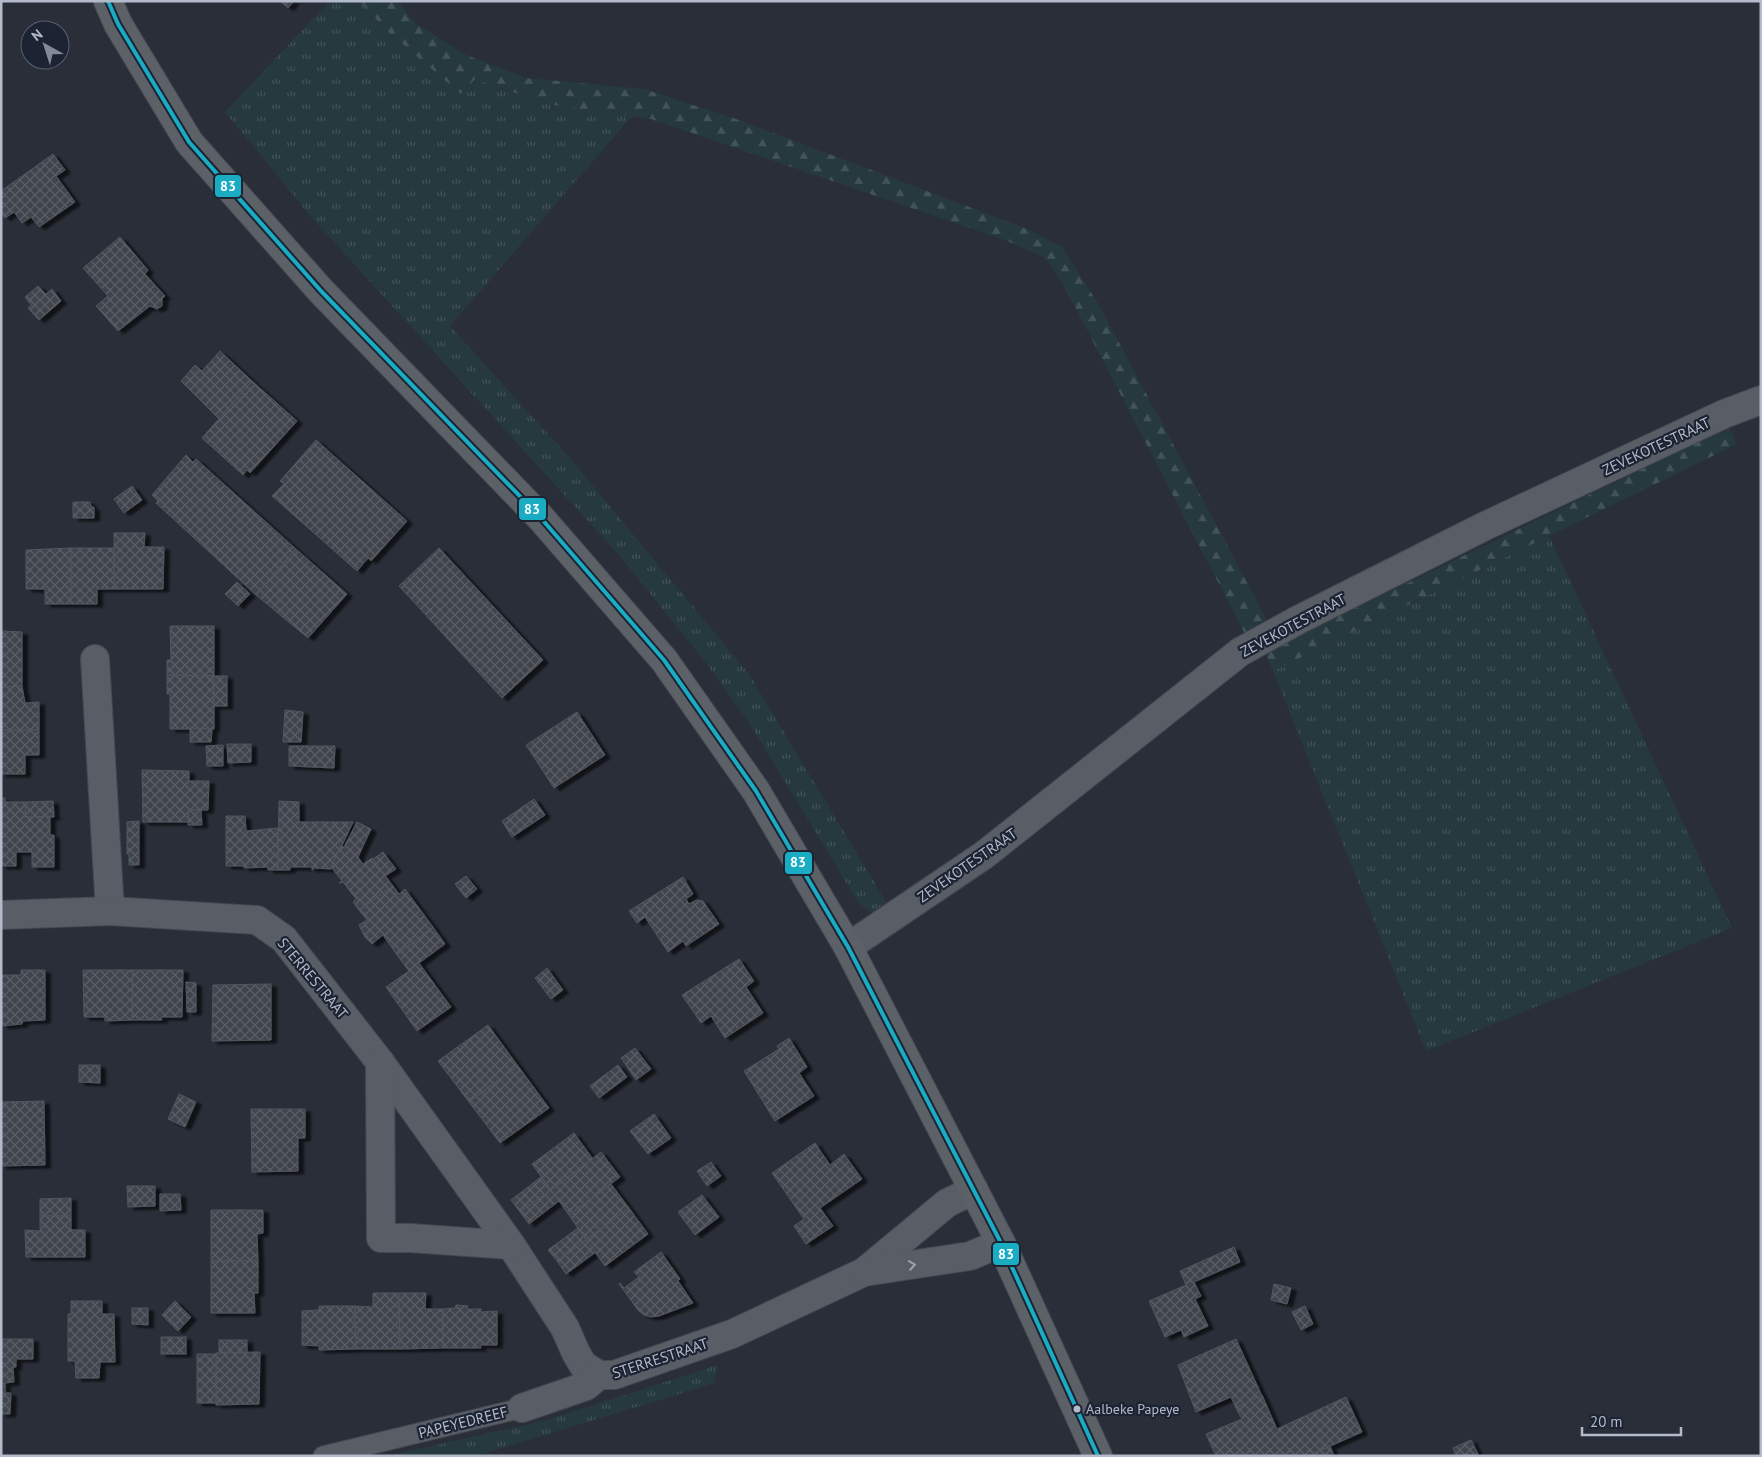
<svg xmlns="http://www.w3.org/2000/svg" width="1762" height="1457" viewBox="0 0 1762 1457" font-family="'PT Sans',sans-serif">
  <defs>
    <pattern id="grass-tufts" width="24" height="20" patternUnits="userSpaceOnUse" patternTransform="scale(1.25)"><rect width="24" height="20" fill="#26393e"/><path d="M3 7l-1-3M5 7V3M7 7l1-3M15 17l-1-3M17 17v-4M19 17l1-3" fill="none" stroke="#435459"/></pattern>
    <pattern id="forest-firs" width="22" height="20" patternUnits="userSpaceOnUse" patternTransform="scale(1.25)"><rect width="22" height="20" fill="#26393e"/><path d="M5 1l3.5 6h-7zM16 11l3.5 6h-7z" fill="#435459"/></pattern>
    <pattern id="building-cross-hatch" width="8" height="8" patternUnits="userSpaceOnUse" patternTransform="scale(1.25)"><rect width="8" height="8" fill="#41454e"/><path d="M0 0l8 8M0 8l8-8" fill="none" stroke="#5a5e66"/></pattern>
    <filter id="shadow"><feDropShadow dx="5.5" dy="3" stdDeviation="1" flood-color="#0009"/></filter>
  </defs>
  <rect width="100%" height="100%" fill="#292e38"/>
  <g fill="url(#grass-tufts)">
    <polygon points="330,1 360,1 386,30 475,79 547,104 632,116 450,326 569,457 749,674 886,902 872,913 859,904 748,721 703,659 618,554 312,218 225,112"/>
    <polygon points="1549,536 1732,928 1426,1051 1273,671"/>
    <polygon points="718,1365 715,1383 476,1456 387,1456 547,1420"/>
  </g>
  <g fill="url(#forest-firs)">
    <polygon points="360,1 398,1 415,23 466,55 526,78 644,89 739,120 1030,230 1062,247 1099,305 1268,622 1245,634 1071,299 1053,268 1044,257 1002,239 651,119 547,104 475,79 461,94 386,30"/>
    <polygon points="1729,427 1737,444 1273,671 1265,652"/>
  </g>
  <g fill="url(#building-cross-hatch)" stroke="#51565f" filter="url(#shadow)">
    <polygon points="280,1 294,1 288,8"/>
    <polygon points="53,154 65,170 56,176 75,202 39,227 31,217 22,223 14,212 5,218 1,213 1,191"/>
    <polygon points="120,237 148,270 145,274 165,296 162,299 162,306 157,309 150,306 118,331 96,306 108,296 83,268"/>
    <polygon points="38,286 46,294 52,289 61,301 39,320 28,308 31,305 25,297"/>
    <polygon points="220,351 252,381 219,419 181,381 195,365 202,371"/>
    <polygon points="252,381 297,421 250,473 247,470 243,475 202,438"/>
    <polygon points="316,440 407,521 371,561 368,558 357,571 272,496 284,484 280,481"/>
    <polygon points="186,455 193,462 196,459 296,549 256,595 156,503 158,501 152,495"/>
    <polygon points="132,486 142,500 124,513 114,499"/>
    <polygon points="73,502 90,502 91,507 94,507 94,518 73,518"/>
    <polygon points="114,533 145,533 144,547 164,547 163,589 114,589"/>
    <polygon points="71,548 71,604 45,604 45,589 26,589 26,550"/>
    <polygon points="71,548 114,548 114,589 97,589 97,604 71,604"/>
    <polygon points="439,548 543,660 502,698 399,586"/>
    <polygon points="296,549 347,594 308,638 256,595"/>
    <polygon points="237,582 250,594 238,606 225,594"/>
    <polygon points="170,626 214,626 214,676 167,675 167,660 171,660"/>
    <polygon points="1,631 22,632 22,686 1,687"/>
    <polygon points="167,675 214,676 214,729 170,729 170,694 167,694"/>
    <rect x="214" y="676" width="13" height="30"/>
    <polygon points="22,686 25,703 39,702 39,730 1,730 1,687"/>
    <polygon points="285,710 303,712 301,742 283,742"/>
    <polygon points="577,712 605,755 554,788 526,745"/>
    <polygon points="190,728 212,729 211,742 190,742"/>
    <polygon points="1,730 39,730 39,755 25,755 25,774 1,774"/>
    <polygon points="227,744 251,744 251,762 228,763"/>
    <polygon points="223,745 223,766 207,766 206,746"/>
    <polygon points="289,746 335,746 334,768 289,766"/>
    <polygon points="142,770 189,771 189,781 209,781 208,810 189,810 189,822 143,822"/>
    <polygon points="1,798 5,798 5,802 26,802 25,817 54,816 54,817 50,817 50,835 54,835 54,867 32,867 32,852 16,852 16,866 1,866"/>
    <polygon points="534,799 545,815 512,837 502,821"/>
    <polygon points="53,801 54,816 25,817 26,802"/>
    <polygon points="279,801 299,802 299,822 353,822 331,869 313,868 313,870 312,870 312,867 290,867 290,870 278,870"/>
    <polygon points="189,810 201,810 202,825 188,825"/>
    <polygon points="226,816 245,816 246,831 278,828 278,870 268,870 268,867 244,868 244,866 226,866"/>
    <polygon points="139,821 139,865 129,865 129,854 127,854 127,822"/>
    <polygon points="357,822 371,829 358,857 363,864 372,858 393,886 359,910 353,902 356,899 343,882 339,883 342,881 331,867 341,846 344,847"/>
    <polygon points="383,852 396,869 385,876 373,859"/>
    <polygon points="466,876 477,889 466,898 455,884"/>
    <polygon points="683,877 693,894 686,899 689,904 697,900 703,901 719,924 686,946 683,941 668,952 645,917 637,923 629,911"/>
    <polygon points="393,886 399,894 405,889 433,927 397,955 383,935 372,944 365,937 359,925 367,920 359,910"/>
    <polygon points="433,927 445,944 419,963 451,1007 417,1031 386,987 409,971 397,955"/>
    <polygon points="739,959 754,981 746,987 763,1013 725,1038 711,1016 701,1023 682,995"/>
    <polygon points="547,968 563,990 551,999 535,978"/>
    <polygon points="21,970 45,970 45,1020 23,1021 22,1024 2,1026 1,975 21,975"/>
    <polygon points="83,970 133,970 132,1020 105,1021 105,1017 84,1017"/>
    <polygon points="133,970 183,970 182,1017 161,1017 162,1020 132,1020"/>
    <polygon points="186,982 196,983 196,1012 187,1012"/>
    <polygon points="271,984 271,1040 212,1041 213,985"/>
    <polygon points="488,1025 518,1066 469,1102 438,1061"/>
    <polygon points="789,1038 807,1067 799,1073 814,1096 775,1121 744,1071 779,1049 777,1046"/>
    <polygon points="635,1048 651,1069 636,1080 621,1058"/>
    <polygon points="79,1065 100,1065 100,1083 79,1082"/>
    <polygon points="618,1065 627,1077 599,1098 590,1086"/>
    <polygon points="518,1066 549,1108 500,1143 469,1102"/>
    <polygon points="179,1094 196,1102 185,1127 168,1119"/>
    <polygon points="44,1101 45,1165 1,1166 1,1102"/>
    <polygon points="251,1109 305,1109 305,1138 298,1138 298,1171 252,1172"/>
    <polygon points="654,1114 671,1138 648,1154 630,1131"/>
    <polygon points="574,1133 593,1159 551,1190 532,1164"/>
    <polygon points="815,1143 830,1165 844,1154 862,1179 820,1208 833,1226 806,1244 794,1226 804,1219 772,1173"/>
    <polygon points="601,1152 620,1177 569,1215 551,1190"/>
    <polygon points="711,1162 721,1176 707,1186 697,1171"/>
    <polygon points="541,1177 551,1190 520,1212 511,1200"/>
    <polygon points="611,1184 629,1208 586,1240 569,1215"/>
    <polygon points="127,1186 155,1186 155,1206 128,1207"/>
    <polygon points="551,1190 559,1201 529,1224 520,1212"/>
    <polygon points="160,1194 180,1194 181,1210 160,1211"/>
    <polygon points="702,1195 719,1217 695,1235 678,1212"/>
    <polygon points="71,1198 71,1216 40,1216 40,1199"/>
    <polygon points="629,1208 648,1234 605,1266 586,1240"/>
    <polygon points="211,1210 263,1210 263,1233 257,1234 258,1261 211,1261"/>
    <polygon points="40,1216 71,1216 71,1230 85,1230 85,1257 26,1257 25,1230 40,1231"/>
    <polygon points="578,1228 586,1240 557,1261 548,1250"/>
    <polygon points="586,1240 596,1252 566,1274 557,1261"/>
    <polygon points="1234,1247 1240,1262 1194,1282 1201,1296 1195,1299 1208,1326 1184,1337 1181,1330 1165,1337 1149,1301 1186,1285 1180,1271"/>
    <polygon points="661,1252 680,1279 678,1281 693,1303 659,1316 651,1317 644,1315 638,1310 619,1284 620,1283 624,1288 639,1277 634,1272"/>
    <polygon points="211,1261 258,1261 258,1293 254,1293 255,1313 211,1313"/>
    <polygon points="1274,1284 1291,1288 1287,1304 1271,1300"/>
    <polygon points="373,1293 399,1293 400,1349 356,1349 355,1306 373,1307"/>
    <polygon points="399,1293 426,1293 425,1309 443,1309 443,1348 400,1349"/>
    <polygon points="71,1301 102,1301 102,1314 114,1314 115,1362 100,1362 99,1378 76,1378 75,1361 68,1361 68,1314 71,1314"/>
    <polygon points="175,1301 191,1317 178,1331 162,1315"/>
    <polygon points="456,1305 468,1306 467,1309 481,1309 481,1312 497,1311 497,1345 480,1345 481,1348 443,1348 443,1309 455,1308"/>
    <polygon points="319,1306 355,1306 356,1349 319,1350 319,1346 302,1345 302,1311 319,1310"/>
    <polygon points="1305,1306 1313,1324 1301,1330 1292,1312"/>
    <polygon points="132,1308 148,1308 148,1325 132,1324"/>
    <rect x="161" y="1337" width="25" height="17"/>
    <polygon points="1,1339 33,1339 33,1359 16,1359 16,1367 13,1367 14,1382 5,1383 5,1393 11,1393 10,1414 1,1414"/>
    <polygon points="1236,1339 1262,1396 1236,1408 1231,1397 1196,1412 1178,1365"/>
    <rect x="219" y="1340" width="28" height="13"/>
    <polygon points="260,1352 259,1404 216,1405 216,1353"/>
    <rect x="197" y="1354" width="19" height="49"/>
    <polygon points="1262,1395 1277,1429 1346,1397 1362,1432 1308,1456 1216,1456 1206,1434 1242,1419 1236,1408"/>
    <polygon points="1471,1440 1478,1454 1456,1456 1453,1448"/>
    <polygon points="1330,1446 1334,1456 1308,1456"/>
  </g>
  <g fill="none" stroke-linecap="round" stroke-linejoin="round">
    <g stroke="#454951" stroke-width="21">
      <polyline id="service" points="323,1456 522,1408"/>
    </g>
    <g stroke="#454951" stroke-width="30">
      <g id="minor">
        <polyline points="95,659 110,911"/>
        <polyline points="1,915 110,911 257,920 284,939 380,1062 511,1245 565,1328 576,1353 583,1365 599,1375 614,1375 732,1334 864,1272 947,1203 974,1190"/>
        <polyline points="848,947 984,855 1240,652 1298,620 1485,526 1724,414 1761,400"/>
        <polyline points="380,1062 381,1238 410,1238 511,1245"/>
        <polyline points="864,1272 970,1256 1001,1243"/>
        <polyline points="522,1408 586,1386 599,1375"/>
      </g>
    </g>
    <g stroke="#474b55" stroke-width="30">
      <polyline id="primary" points="108,1 118,24 189,142 321,291 540,517 664,660 756,791 848,947 956,1156 1001,1243 1098,1456"/>
    </g>
    <use href="#service" stroke="#595d66" stroke-width="19"/>
    <use href="#minor" stroke="#595d66" stroke-width="28"/>
    <use href="#primary" stroke="#5c6067" stroke-width="28"/>
    <g stroke="#1c2433" stroke-width="8">
      <polyline id="bus-1" points="108,1 118,24 189,142 321,291 540,517 664,660 756,791 848,947 1001,1243 1098,1456"/>
    </g>
    <use href="#bus-1" stroke="#1aacc3" stroke-width="4"/>
  </g>
  <defs><path id="oneway-chevron" d="M-2-3.5L2.5 0L-2 3.5" fill="none" stroke-width="1.6" stroke-linecap="round" stroke-linejoin="round" transform="scale(1.25)"/></defs>
  <use stroke="#9ca3b0" href="#oneway-chevron" transform="translate(912 1265) rotate(-9)"/>
  <circle fill="#b3bac9" stroke="#1c2433" stroke-width="2" cx="1077" cy="1409" r="4.5"/>
  <g text-anchor="middle" dominant-baseline="central" stroke-width="4.5" stroke-linejoin="round" paint-order="stroke">
    <g font-size="14" fill="#b3bac9" stroke="#1c2433" text-anchor="start">
      <text x="1086" y="1409">Aalbeke Papeye</text>
    </g>
    <g font-size="15" fill="#b3bac9" stroke="#1c2433">
      <text transform="translate(1656 446) rotate(-25)">ZEVEKOTESTRAAT</text>
      <text transform="translate(1293 625) rotate(-28)">ZEVEKOTESTRAAT</text>
      <text transform="translate(967 865) rotate(-35)">ZEVEKOTESTRAAT</text>
      <text transform="translate(313 978) rotate(50)">STERRESTRAAT</text>
      <text transform="translate(660 1358) rotate(-18)">STERRESTRAAT</text>
      <text transform="translate(463 1422) rotate(-14)">PAPEYEDREEF</text>
    </g>
  </g>
  <g stroke="#1c2433" stroke-width="2">
    <rect x="214" y="174" width="28" height="24" rx="5" fill="#1aacc3"/>
    <rect x="518" y="497" width="29" height="24" rx="5" fill="#1aacc3"/>
    <rect x="784" y="851" width="29" height="24" rx="5" fill="#1aacc3"/>
    <rect x="992" y="1242" width="28" height="24" rx="5" fill="#1aacc3"/>
  </g>
  <g font-size="14" text-anchor="middle" font-weight="bold" fill="#fff">
    <text x="228" y="191">83</text>
    <text x="532" y="514">83</text>
    <text x="798" y="867">83</text>
    <text x="1006" y="1259">83</text>
  </g>
  <rect width="1762" height="1457" fill="none" stroke="#b3bac9" stroke-width="5"/>
  <g transform="translate(45 45) rotate(321)"><circle r="24" fill="#1c2433" stroke="#58606f"/>
  <path d="M0-4L9 19L0 12L-9 19Z" fill="#838996"/>
  <text y="-8" font-size="14" font-weight="bold" text-anchor="middle" fill="#b3bac9">N</text>
  </g>
  <path d="M1582 1427v8h99v-8" fill="none" stroke="#b3bac9" stroke-width="2.5"/>
  <text x="1590" y="1427" font-size="15" fill="#b3bac9" stroke="#1c2433" stroke-width="4" paint-order="stroke">20 m</text>
</svg>
